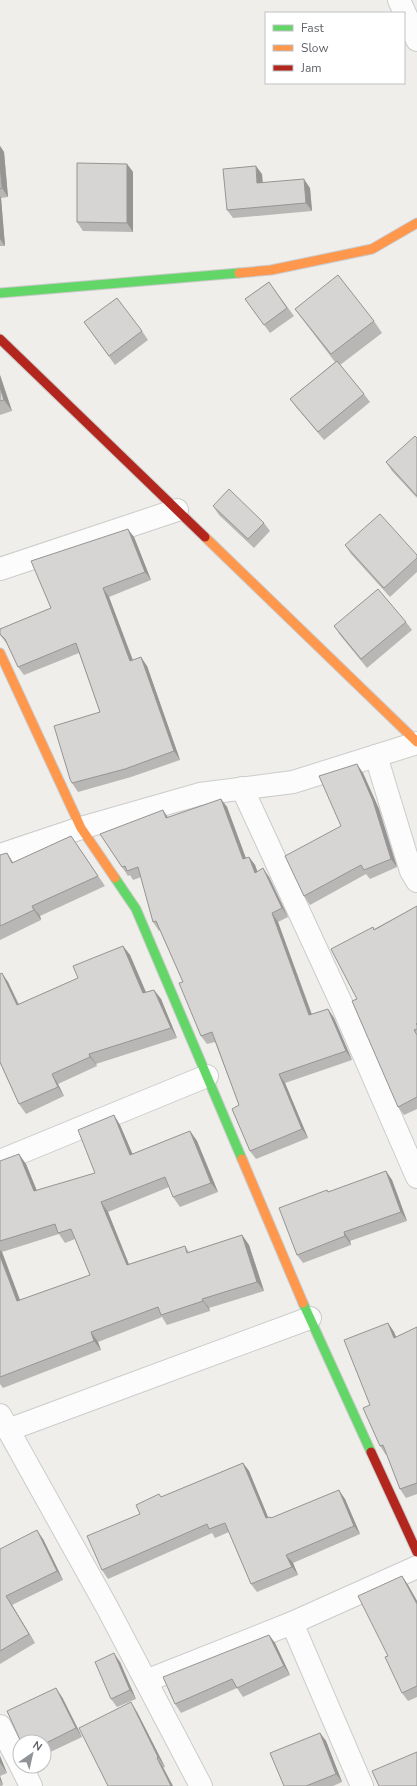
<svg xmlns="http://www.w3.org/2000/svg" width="417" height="1786" viewBox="0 0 417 1786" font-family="'Nunito Sans',sans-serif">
  <rect width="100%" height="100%" fill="#efeeea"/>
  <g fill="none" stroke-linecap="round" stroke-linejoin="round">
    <g stroke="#cbcccc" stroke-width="24">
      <g id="street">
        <polyline points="399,0 417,40"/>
        <polyline points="0,569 177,510"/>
        <polyline points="376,756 411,871 417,881"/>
        <polyline points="242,788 343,1007 417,1177"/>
        <polyline points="0,855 81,828 200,794 293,782 417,743"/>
        <polyline points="0,1161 207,1076"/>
        <polyline points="0,1415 108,1609 201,1786"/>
        <polyline points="8,1430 310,1318"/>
        <polyline points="292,1623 417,1567"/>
        <polyline points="146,1681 292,1623 362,1786"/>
        <polyline points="0,1726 20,1764"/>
        <polyline points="21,1766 31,1786"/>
      </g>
    </g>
    <g stroke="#cacacb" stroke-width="11">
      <g id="fast">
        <polyline points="0,293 239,273"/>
        <polyline points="115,878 136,909 242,1159"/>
        <polyline points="303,1303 371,1452"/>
      </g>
    </g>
    <g stroke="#cacacb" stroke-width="11">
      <g id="slow">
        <polyline points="239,273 271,270 372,249 417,223"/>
        <polyline points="205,537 417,742"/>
        <polyline points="0,653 81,828 115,878"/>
        <polyline points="242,1159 303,1303"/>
      </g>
    </g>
    <g stroke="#cacacb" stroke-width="11">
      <g id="jam">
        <polyline points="0,339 205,537"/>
        <polyline points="371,1452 417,1552"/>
      </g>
    </g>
    <use href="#street" stroke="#fdfcfc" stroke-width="22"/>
    <use href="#fast" stroke="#63d668" stroke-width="9"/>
    <use href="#slow" stroke="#ff974d" stroke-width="9"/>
    <use href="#jam" stroke="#b3261e" stroke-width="9"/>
  </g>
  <g fill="#b8b7b5" fill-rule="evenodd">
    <polygon points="0,146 4,152 8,197 1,198 5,246 0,246"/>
    <polygon points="127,164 133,172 133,232 83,231 77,222"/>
    <polygon points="262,174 263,183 310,188 312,211 233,218 227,210"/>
    <polygon points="269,282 294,316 270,333 245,299"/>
    <polygon points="295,309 374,321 382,333 340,365 364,394 370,402 324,440 296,407 290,399 335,362 303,320"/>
    <polygon points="84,322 142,331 148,340 115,365"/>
    <polygon points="0,375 12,411 0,415"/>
    <polygon points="417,438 417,498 392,471 386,462"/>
    <polygon points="213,506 264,523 270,531 254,548 219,515"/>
    <polygon points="134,537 151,580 109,597 133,660 147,666 180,760 131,777 78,792 72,783 100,712 79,653 24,675 18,667 7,644 0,635 0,629 51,608"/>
    <polygon points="345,545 417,555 417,572 390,597 351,554"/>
    <polygon points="406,622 412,630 367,668 340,635 334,626"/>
    <polygon points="363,773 379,809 397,867 370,879 366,874 310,905 304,896 341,826"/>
    <polygon points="221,799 227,807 246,858 249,857 255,865 257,871 269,877 288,917 278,922 312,1014 328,1009 334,1018 352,1060 285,1083 308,1138 256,1159 250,1151 239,1105 215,1042 207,1044 201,1036 183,982 160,930 159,931 153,922 141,877 133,880 130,875 128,876 100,834 168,817"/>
    <polygon points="71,836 105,886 40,916 41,920 0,940 0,855 7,853 13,863"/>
    <polygon points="417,906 417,1109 404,1115 398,1107 357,999 373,927 374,929"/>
    <polygon points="123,946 130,955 146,992 154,990 161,999 177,1038 96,1064 97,1066 58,1084 64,1096 26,1114 19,1104 0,1063 0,974 8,982 19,1004 78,978"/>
    <path d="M114,1115L120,1125L132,1154L190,1131L197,1141L218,1192L180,1207L173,1197L169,1187L108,1212L129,1264L185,1246L189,1252L242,1235L249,1245L264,1291L209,1308L210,1311L167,1325L162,1317L98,1342L101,1350L3,1388L0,1384V1161L26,1164L37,1191L95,1173ZM59,1234L65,1243L75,1239L90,1275L20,1300L2,1252Z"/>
    <polygon points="386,1171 392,1180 407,1221 350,1241 351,1245 303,1263 297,1255 327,1190 329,1192"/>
    <polygon points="388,1323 394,1332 396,1337 417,1327 417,1494 406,1498 400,1489 387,1454 386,1455 380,1446 370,1405"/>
    <polygon points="243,1463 249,1471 268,1517 270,1517 271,1518 345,1499 360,1534 293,1563 298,1575 257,1592 251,1584 229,1532 215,1538 212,1533 108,1579 102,1570 140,1514 159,1494 161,1497"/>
    <polygon points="43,1539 63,1580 12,1605 35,1643 0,1664 0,1549"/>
    <polygon points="402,1576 408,1585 417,1601 417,1697 408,1701 402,1693 388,1656"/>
    <polygon points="269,1635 275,1643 290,1675 243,1697 237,1688 181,1713 175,1704"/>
    <polygon points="120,1662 136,1699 117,1707 111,1699"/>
    <polygon points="62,1697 82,1737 44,1755 44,1742"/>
    <polygon points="137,1712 165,1767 108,1786"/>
    <polygon points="320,1733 326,1741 342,1782 333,1786 284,1786"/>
    <polygon points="0,1756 7,1773 0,1776 3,1785 1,1786 0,1786"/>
  </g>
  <g fill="#969594">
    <polygon points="0,146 4,152 8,197 2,188 0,163"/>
    <polygon points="127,164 133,172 133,232 127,223"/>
    <polygon points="256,166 262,174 263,192 257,183"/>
    <polygon points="304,179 310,188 312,211 306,203"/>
    <polygon points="0,196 1,198 5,246 0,239"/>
    <polygon points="0,375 12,411 4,400 0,387"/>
    <polygon points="128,529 134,537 151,580 145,572"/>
    <polygon points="103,588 109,597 136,669 130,661"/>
    <polygon points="141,657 147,666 180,760 174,751"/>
    <polygon points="357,764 363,773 379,809 397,867 391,859"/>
    <polygon points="221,799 227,807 249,867 243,859"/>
    <polygon points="163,810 169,819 166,818"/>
    <polygon points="7,853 14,864 12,863"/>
    <polygon points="249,857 255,865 261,881 255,873"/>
    <polygon points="263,868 269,877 288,917 282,908"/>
    <polygon points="32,906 40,916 41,920 34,910"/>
    <polygon points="272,913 278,922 315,1024 309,1015"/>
    <polygon points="123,946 130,955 150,1002 143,993"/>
    <polygon points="2,973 8,982 23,1015 17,1005"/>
    <polygon points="154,990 161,999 177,1038 171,1028"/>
    <polygon points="328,1009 334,1018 352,1060 346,1051"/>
    <polygon points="89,1054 96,1064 97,1066 90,1057"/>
    <polygon points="52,1074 58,1084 64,1096 58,1087"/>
    <polygon points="279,1074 285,1083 308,1138 302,1129"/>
    <polygon points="114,1115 120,1125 137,1164 130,1155"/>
    <polygon points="190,1131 197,1141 218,1192 211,1183"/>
    <polygon points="19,1154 26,1164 41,1201 34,1191"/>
    <polygon points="386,1171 392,1180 407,1221 401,1212"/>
    <polygon points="101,1202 108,1212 133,1275 127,1265"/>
    <polygon points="344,1232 350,1241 351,1245 345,1236"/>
    <polygon points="242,1235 249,1245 264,1291 257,1282"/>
    <polygon points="0,1250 2,1252 24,1311 17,1301 0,1256"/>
    <polygon points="202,1299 209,1308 210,1311 203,1301"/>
    <polygon points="388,1323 394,1332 400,1347 394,1338"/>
    <polygon points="91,1332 98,1342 101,1350 94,1341"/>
    <polygon points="243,1463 249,1471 272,1527 266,1518"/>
    <polygon points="339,1490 345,1499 360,1534 354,1526"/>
    <polygon points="37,1530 43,1539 63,1580 57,1571"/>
    <polygon points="286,1555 293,1563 298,1575 292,1567"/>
    <polygon points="402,1576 408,1585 417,1601 417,1604"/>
    <polygon points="6,1596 12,1605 35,1643 29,1634"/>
    <polygon points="269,1635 275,1643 290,1675 284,1666"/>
    <polygon points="114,1653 120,1662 136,1699 130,1690"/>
    <polygon points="56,1688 62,1697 82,1737 76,1728"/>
    <polygon points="131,1702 137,1712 165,1767 158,1757"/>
    <polygon points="320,1733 326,1741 342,1782 336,1774"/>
    <polygon points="0,1756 7,1773 1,1764 0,1763"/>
    <polygon points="157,1758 163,1767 173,1786 171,1786"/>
    <polygon points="0,1776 3,1785 0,1780"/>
  </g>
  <g fill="#d6d5d3" stroke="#969594">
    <polygon points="0,163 2,188 0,189"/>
    <polygon points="77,163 127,164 127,223 77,222"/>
    <polygon points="256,166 257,183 304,179 306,203 227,210 223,169"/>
    <polygon points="338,275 374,321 331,354 295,309"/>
    <polygon points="269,282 287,308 264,325 245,299"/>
    <polygon points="117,298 142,331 109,356 84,322"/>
    <polygon points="337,361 364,394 318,432 290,399"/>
    <polygon points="0,387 4,400 0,401"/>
    <polygon points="415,436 417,438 417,496 386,462"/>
    <polygon points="229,489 264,523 248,539 213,506"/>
    <polygon points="380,514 417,555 417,558 384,588 345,545"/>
    <polygon points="128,529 145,572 103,588 130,661 141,657 174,751 125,769 72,783 70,779 54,726 100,712 76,643 18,667 5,639 0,634 0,629 51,608 31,561"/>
    <polygon points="378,589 406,622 361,659 334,626"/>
    <polygon points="357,764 373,801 391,859 364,870 361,865 304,896 285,856 341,826 319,776"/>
    <polygon points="221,799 243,859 249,857 255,873 263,868 282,908 272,913 309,1015 328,1009 346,1051 279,1074 302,1129 250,1151 232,1109 239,1105 212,1032 201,1036 179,983 183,982 156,921 153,922 138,867 127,871 125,866 122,867 100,834 163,810 166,818"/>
    <polygon points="71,836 98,876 32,906 34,910 0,926 0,855 7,853 12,863"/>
    <polygon points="417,906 417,1023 416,1024 417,1025 417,1029 414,1030 417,1035 417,1097 398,1107 352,1001 357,999 331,949 373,927 374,930"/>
    <polygon points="123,946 143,993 154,990 171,1028 89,1054 90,1057 52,1074 58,1087 19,1104 0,1062 0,974 2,973 17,1005 78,978 73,966"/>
    <polygon points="114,1115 130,1155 190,1131 211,1183 173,1197 165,1177 101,1202 127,1265 185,1246 187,1253 242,1235 257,1282 202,1299 203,1301 161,1315 158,1307 91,1332 94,1341 0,1377 0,1256 17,1301 90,1275 71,1229 58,1233 55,1224 0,1241 0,1161 19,1154 34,1191 95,1173 78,1130"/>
    <polygon points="386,1171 401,1212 344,1232 345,1236 297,1255 279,1208 327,1190 328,1192"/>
    <polygon points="388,1323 394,1338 417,1327 417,1483 400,1489 383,1445 380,1446 363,1408 370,1405 344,1340"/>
    <polygon points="243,1463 266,1518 270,1517 271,1518 339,1490 354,1526 286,1555 292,1567 251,1584 225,1523 209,1529 207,1524 102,1570 87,1536 140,1514 136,1505 159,1494 161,1497"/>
    <polygon points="37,1530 57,1571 6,1596 29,1634 0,1651 0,1549"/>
    <polygon points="402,1576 417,1604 417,1686 402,1693 385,1657 388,1656 358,1596"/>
    <polygon points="269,1635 284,1666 237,1688 232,1679 175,1704 163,1677"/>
    <polygon points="114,1653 130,1690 111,1699 95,1662"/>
    <polygon points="56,1688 76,1728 44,1744 44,1742 21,1742 7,1711"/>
    <polygon points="131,1702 158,1757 157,1758 171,1786 108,1786 79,1728"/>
    <polygon points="320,1733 336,1774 306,1786 284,1786 270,1753"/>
    <polygon points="417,1752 417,1786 379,1786 372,1771"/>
  </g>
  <rect x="265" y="12" width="140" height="72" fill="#ffffff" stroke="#bfc1c3"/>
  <rect x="273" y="25" width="20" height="6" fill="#63d668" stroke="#bfc1c3"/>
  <text x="301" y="32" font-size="12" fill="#5f6368">Fast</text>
  <rect x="273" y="45" width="20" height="6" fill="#ff974d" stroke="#bfc1c3"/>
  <text x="301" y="52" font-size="12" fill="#5f6368">Slow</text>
  <rect x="273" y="65" width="20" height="6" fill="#b3261e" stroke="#bfc1c3"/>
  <text x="301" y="72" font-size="12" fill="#5f6368">Jam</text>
  <g transform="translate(32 1754) rotate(34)"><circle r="19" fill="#ffffff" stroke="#bfc1c3"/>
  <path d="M0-3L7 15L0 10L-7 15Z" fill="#919496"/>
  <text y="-6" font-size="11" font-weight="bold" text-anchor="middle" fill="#5f6368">N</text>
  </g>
</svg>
